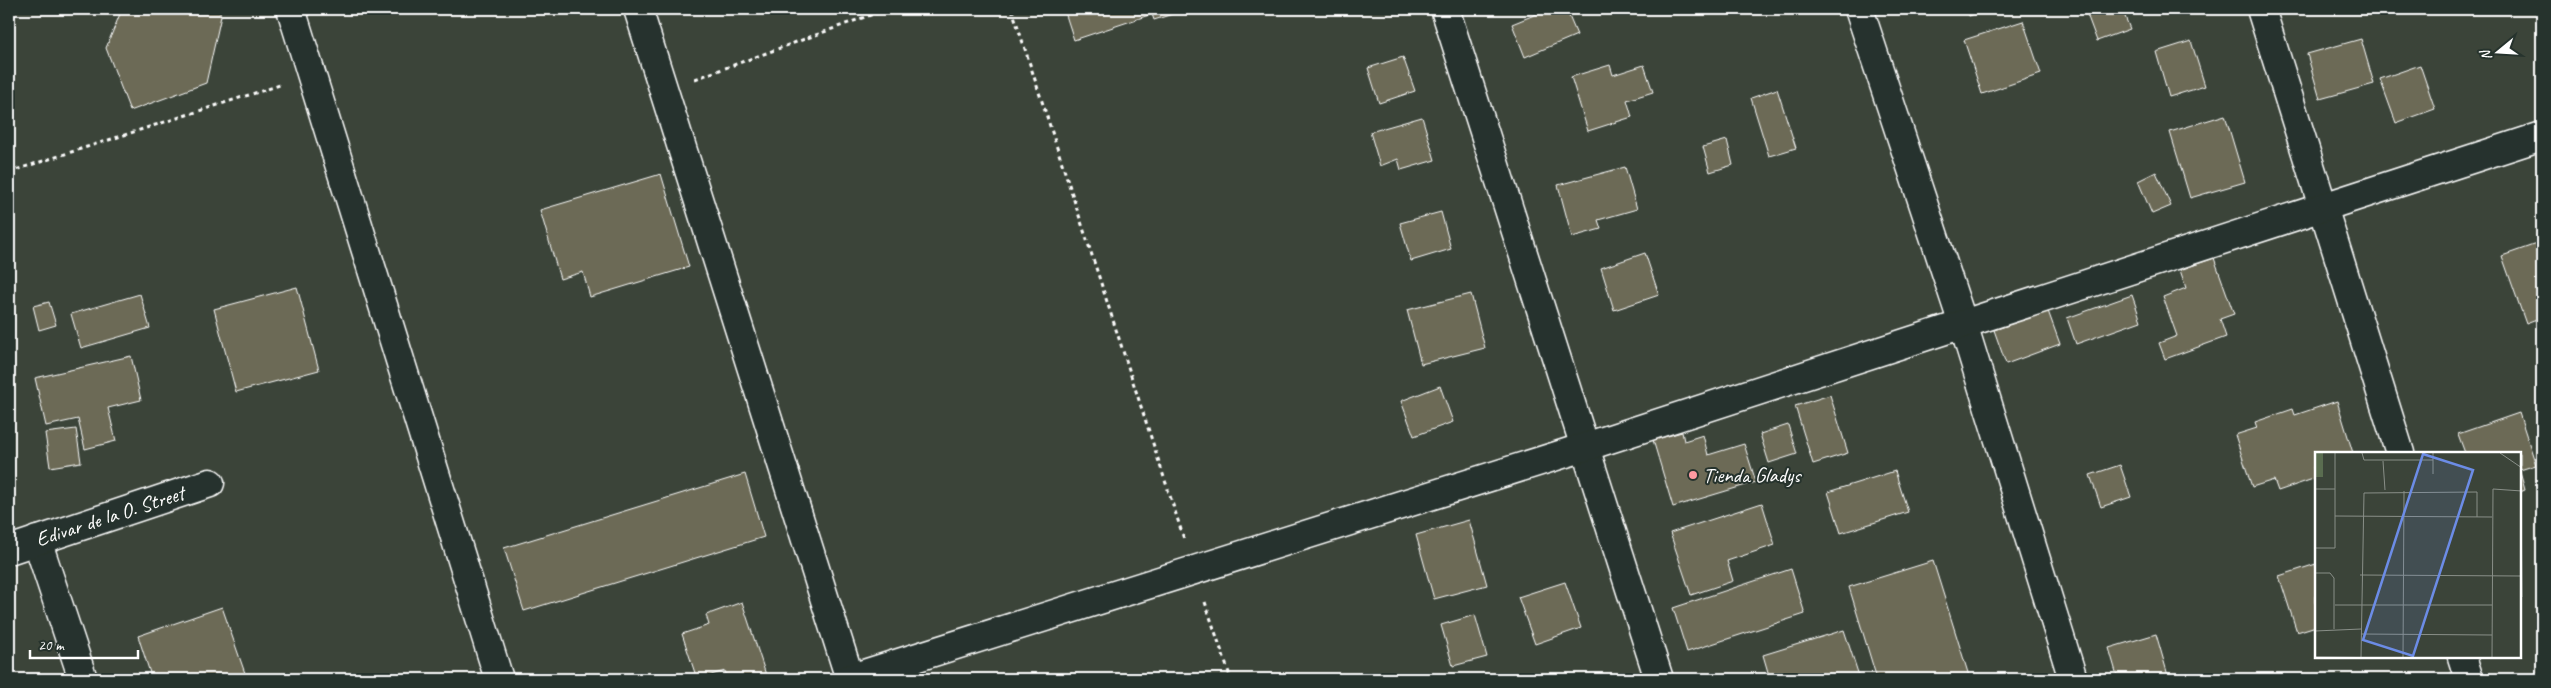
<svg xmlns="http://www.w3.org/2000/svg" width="2551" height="688" viewBox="0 0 2551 688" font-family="Caveat,sans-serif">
  <rect width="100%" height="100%" fill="#3b4439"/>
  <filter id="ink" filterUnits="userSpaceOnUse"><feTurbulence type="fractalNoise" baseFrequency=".02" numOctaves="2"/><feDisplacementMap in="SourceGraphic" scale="10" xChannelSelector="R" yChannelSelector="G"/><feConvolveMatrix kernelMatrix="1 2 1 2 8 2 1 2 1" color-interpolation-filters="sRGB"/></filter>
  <g filter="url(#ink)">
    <g fill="#6c6b56" stroke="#fff">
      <polygon points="122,9 219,9 221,16 206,83 130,111 106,48"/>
      <polygon points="1064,9 1188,9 1154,20 1152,14 1074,40"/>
      <polygon points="1549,9 1566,9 1577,35 1525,57 1512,24"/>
      <polygon points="1966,9 1991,9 1969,16"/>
      <polygon points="2085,9 2122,9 2130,29 2097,41"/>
      <polygon points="2023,21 2041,74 1982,94 1964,40"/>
      <polygon points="2361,39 2374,84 2320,99 2307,54"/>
      <polygon points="2191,41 2205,86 2169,97 2156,52"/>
      <polygon points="1403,57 1415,91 1379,103 1368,68"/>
      <polygon points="1610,65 1613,75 1644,65 1653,92 1627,100 1632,117 1588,131 1571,77"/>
      <polygon points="2420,65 2435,109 2396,123 2380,79"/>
      <polygon points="1777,89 1796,148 1769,156 1751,98"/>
      <polygon points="2225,115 2245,182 2190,198 2170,132"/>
      <polygon points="1422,117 1435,160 1401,170 1398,159 1380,166 1370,132"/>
      <polygon points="1727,140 1733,165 1710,172 1703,147"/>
      <polygon points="1625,167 1637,209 1598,220 1601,229 1572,237 1558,185"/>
      <polygon points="2156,172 2171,206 2152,214 2138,181"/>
      <polygon points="661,174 689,267 590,297 583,272 560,279 540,210"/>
      <polygon points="1441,212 1451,249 1411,261 1400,223"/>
      <polygon points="2542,242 2542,318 2526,324 2502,256"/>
      <polygon points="1645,253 1659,295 1614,310 1601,268"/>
      <polygon points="2214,258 2234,314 2220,319 2226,337 2165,359 2159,343 2177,336 2163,297 2186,288 2180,270"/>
      <polygon points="297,287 319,370 236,392 214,309"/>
      <polygon points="140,294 150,328 81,348 71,314"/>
      <polygon points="1471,294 1485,348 1421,364 1407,310"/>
      <polygon points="2132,295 2141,321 2076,344 2067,318"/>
      <polygon points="49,302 56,325 39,330 33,306"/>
      <polygon points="2048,311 2060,344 2006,364 1994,330"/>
      <polygon points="131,356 141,400 108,408 116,441 85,449 78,419 46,426 35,378"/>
      <polygon points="1440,386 1453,422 1414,436 1401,401"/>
      <polygon points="1830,395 1848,453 1813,464 1795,406"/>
      <polygon points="2337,401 2353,453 2316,453 2316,466 2313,467 2316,478 2278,491 2274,480 2252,487 2235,435 2257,428 2255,422 2293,409 2295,415"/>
      <polygon points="2519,413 2536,465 2520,470 2520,453 2465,453 2458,434"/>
      <polygon points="1788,425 1797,454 1769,463 1760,434"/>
      <polygon points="76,429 81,462 50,467 45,433"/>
      <polygon points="1682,432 1684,441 1703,435 1708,455 1744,444 1756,482 1673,507 1653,440"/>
      <polygon points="2120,465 2131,497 2101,507 2090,475"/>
      <polygon points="1895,471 1908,512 1841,533 1828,492"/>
      <polygon points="2520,472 2525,490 2520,492"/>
      <polygon points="745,474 764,537 524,611 504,548"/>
      <polygon points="1762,503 1775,545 1727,561 1733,581 1691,595 1670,533"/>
      <polygon points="1469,520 1487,585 1434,599 1416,535"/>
      <polygon points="1933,561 1969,676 1959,679 1877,679 1849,587"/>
      <polygon points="2316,564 2316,626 2297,632 2279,576"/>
      <polygon points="1791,569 1805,614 1687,652 1673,608"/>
      <polygon points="1565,582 1581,628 1535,644 1518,597"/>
      <polygon points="742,602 767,678 728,679 725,671 697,679 682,634 709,625 706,615"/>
      <polygon points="222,607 247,679 152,679 138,636"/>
      <polygon points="1475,615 1487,657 1453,666 1441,625"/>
      <polygon points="1844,630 1860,679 1770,679 1763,655"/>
      <polygon points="2156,634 2169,679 2118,679 2109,648"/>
    </g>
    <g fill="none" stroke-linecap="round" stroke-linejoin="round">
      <g stroke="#fff" stroke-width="31">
        <g id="minor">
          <polyline points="291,9 499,679"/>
          <polyline points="638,9 850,679"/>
          <polyline points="1445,9 1659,679"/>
          <polyline points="1859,9 1963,324 2073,679"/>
          <polyline points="2261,9 2400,453"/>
          <polyline points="37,540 83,679"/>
          <polyline points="9,550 210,483"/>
          <polyline points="2462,657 2469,679"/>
          <polyline points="848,679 1585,447 2542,136"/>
        </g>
      </g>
      <g stroke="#fff" stroke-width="3" stroke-dasharray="4 4" stroke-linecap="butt">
        <polyline points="1012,9 1184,539"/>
        <polyline points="695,79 887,9"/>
        <polyline points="9,172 280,85"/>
        <polyline points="1205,602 1231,679"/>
      </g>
      <use href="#minor" stroke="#26332d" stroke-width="28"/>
    </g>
  </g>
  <circle fill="#ff9aa2" stroke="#26332d" stroke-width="2" cx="1693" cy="475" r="5"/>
  <g text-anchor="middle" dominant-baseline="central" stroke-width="4" stroke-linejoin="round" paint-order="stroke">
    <g font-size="21" fill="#fff" stroke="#26332d" text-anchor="start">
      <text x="1703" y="475">Tienda Gladys</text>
    </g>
    <g font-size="21" fill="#fff" stroke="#26332d">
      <text transform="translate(110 516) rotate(-18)">Edivar de la O. Street</text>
    </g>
  </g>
  <g transform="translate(2315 452)">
    <rect width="206" height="206" fill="#3b4439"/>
    <path d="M0,1H8V25H0Z" fill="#5a6d50"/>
    <path fill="none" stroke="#898f88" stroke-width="1" d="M47,1L49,8H118M118,1V22M185,1L207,16M68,9L70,38M0,37H20M206,39L207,145M20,64L177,65M0,96H20V1M0,121H15L19,126V177M45,123L207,124M20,153H177M0,179L46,177M46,182L177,183M0,205L90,206M46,205L49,41L162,40V65M88,206L89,39M177,206L178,37L207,39"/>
    <path fill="#6c8ce6" fill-opacity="0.15" stroke="#6c8ce6" stroke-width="2.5" d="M108,2L158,18L98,204L48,188Z"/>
    <rect width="206" height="206" fill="none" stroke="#fff" stroke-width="2.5"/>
  </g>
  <rect width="2551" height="688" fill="none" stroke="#26332d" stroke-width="30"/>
  <rect x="15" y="15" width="2521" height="658" fill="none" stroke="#fff" stroke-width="2" filter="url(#ink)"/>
  <g transform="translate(2498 52) rotate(252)" stroke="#26332d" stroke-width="4" paint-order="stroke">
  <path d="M0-4L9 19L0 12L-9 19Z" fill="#ffffff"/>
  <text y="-8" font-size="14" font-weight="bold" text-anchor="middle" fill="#ffffff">N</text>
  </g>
  <path d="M30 650v8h108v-8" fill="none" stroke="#ffffff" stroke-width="2.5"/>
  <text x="38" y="650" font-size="15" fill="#ffffff" stroke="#26332d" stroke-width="4" paint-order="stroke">20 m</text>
</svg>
